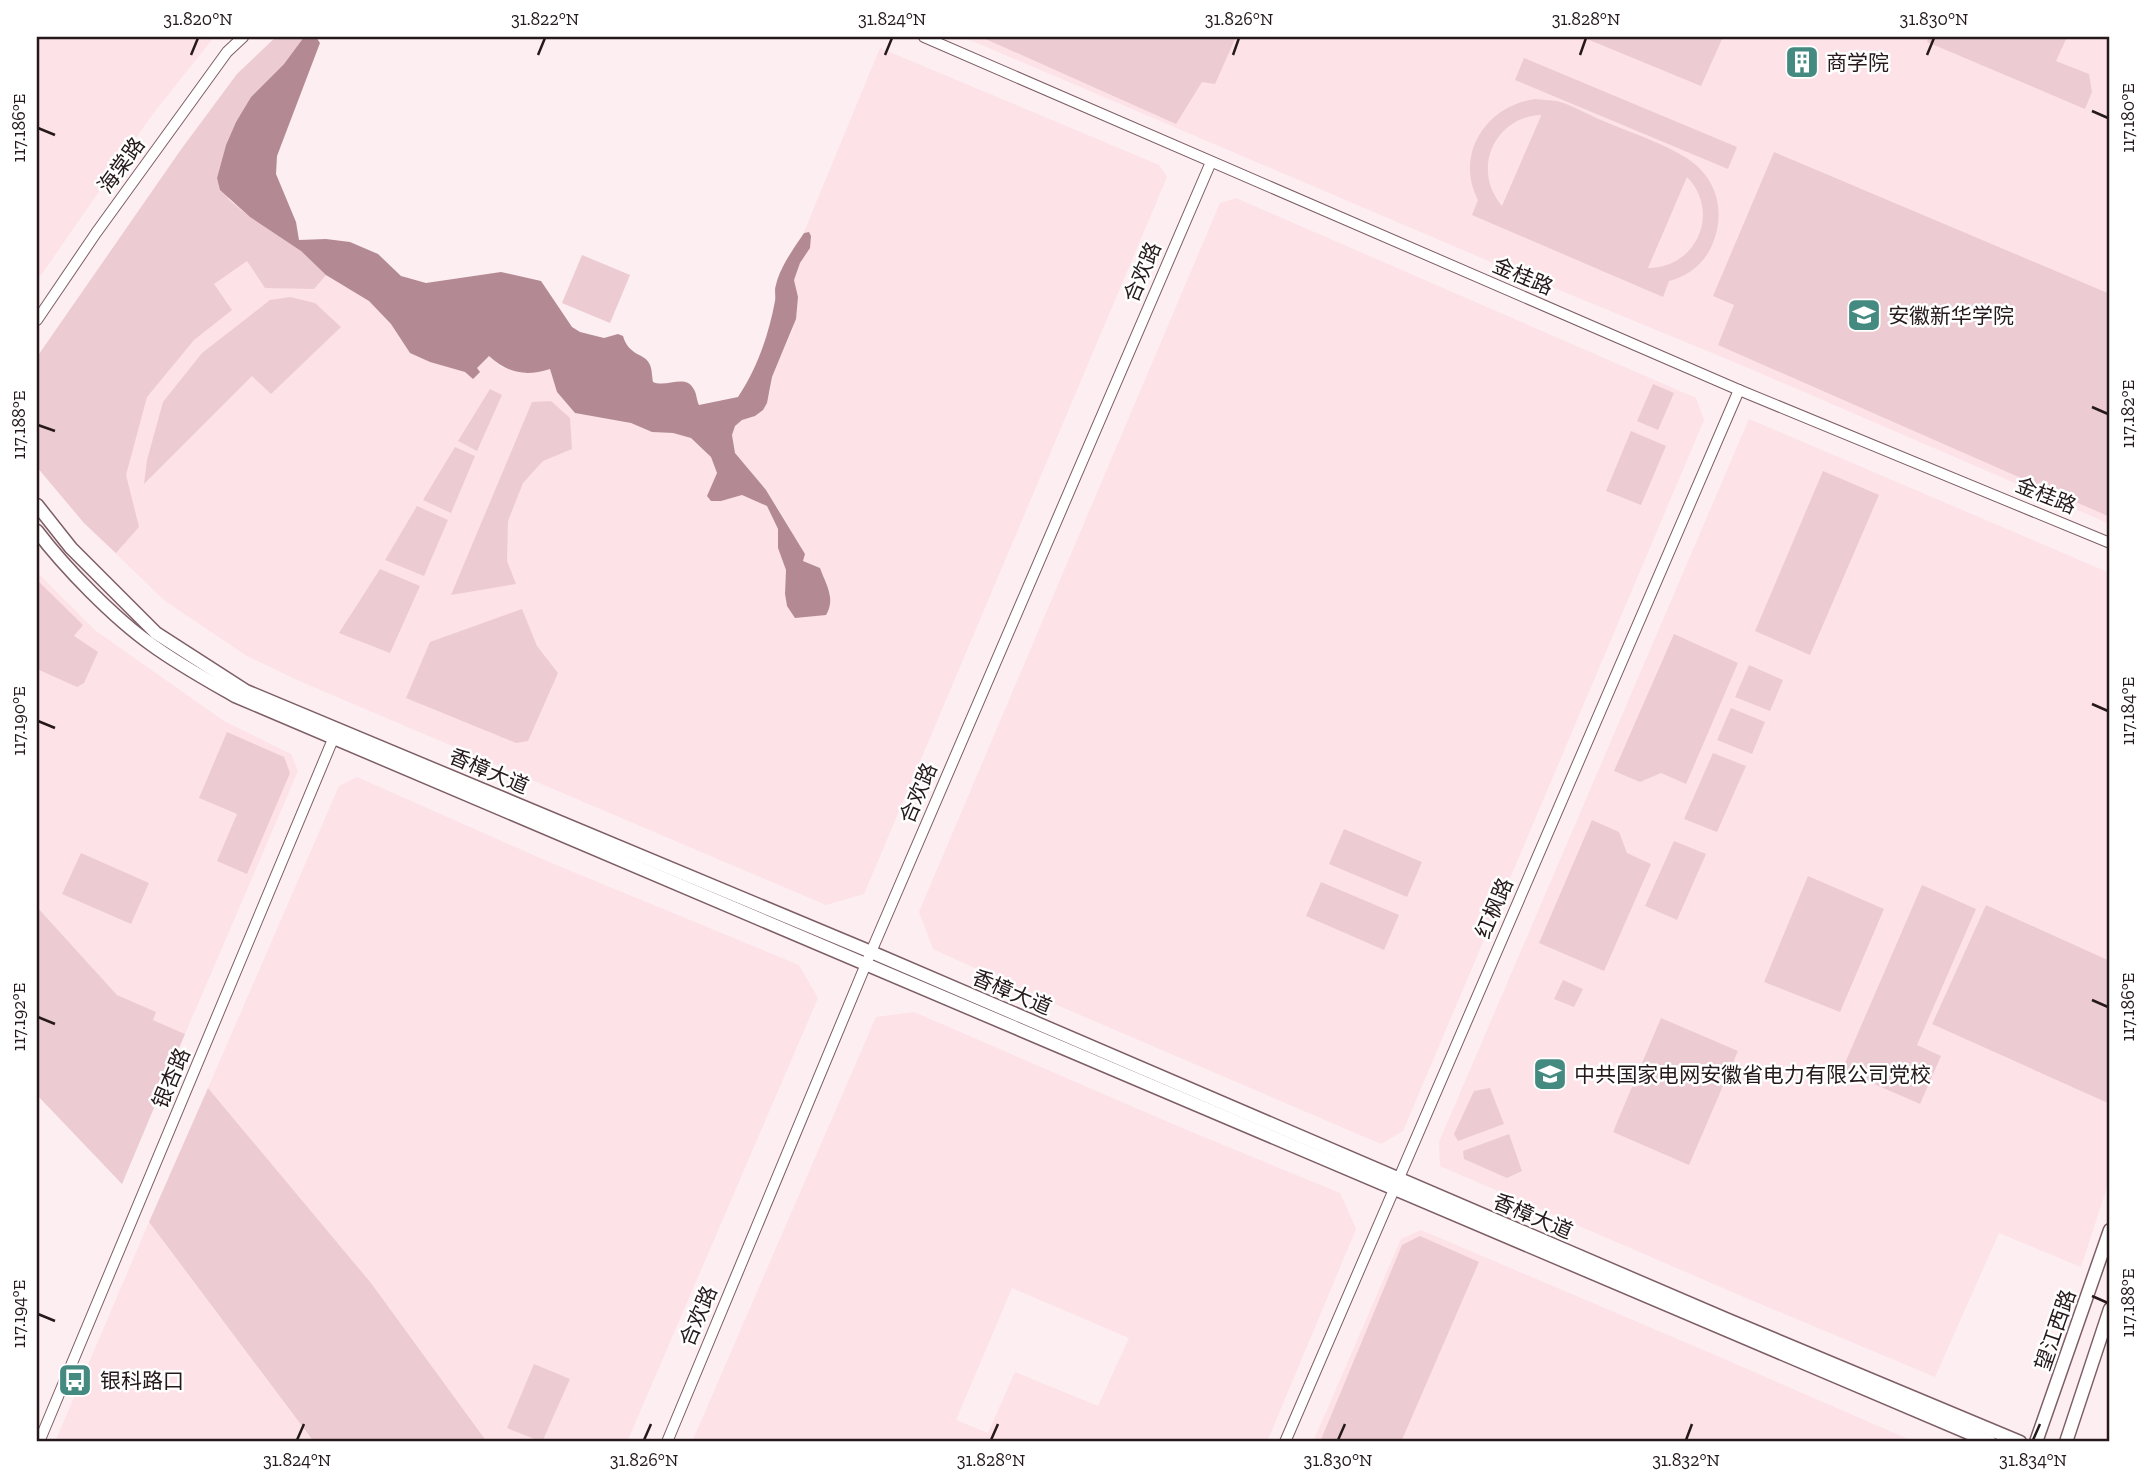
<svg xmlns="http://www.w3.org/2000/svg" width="2147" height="1479" viewBox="0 0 2147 1479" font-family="'Zilla Slab','Noto Sans SC',serif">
  <rect width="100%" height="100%" fill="#fdeef1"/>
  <g fill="#fde2e8" fill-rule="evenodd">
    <polygon points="37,37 214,37 152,115 37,281"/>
    <polygon points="276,37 304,37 298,43 217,178 369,301 391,324 410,353 430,362 465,372 473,379 476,368 489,356 501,367 512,370 525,373 551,368 557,392 575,413 631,423 652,432 673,433 691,438 711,457 717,474 707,496 734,497 742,495 767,506 778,529 778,548 786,570 785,594 787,606 831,595 820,568 803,561 805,554 780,512 766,490 735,453 732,435 735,426 742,420 755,416 770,393 772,377 793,329 798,297 794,280 800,263 810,248 809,233 804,232 880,48 1159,165 1167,177 864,894 826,905 297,680 247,656 165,601 84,523 37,467 37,357 180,151 237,74"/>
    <polygon points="963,37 2110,37 2110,524 1746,367 1491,262"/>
    <polygon points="1236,198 1696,398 1704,420 1403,1131 1381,1144 1036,996 933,949 919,912 1220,203"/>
    <polygon points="1749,419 2110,573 2110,961 1986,905 1932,1023 2110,1104 2110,1178 2081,1267 1999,1233 1935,1377 1739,1295 1440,1166 1439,1142"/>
    <polygon points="37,572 96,631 224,721 291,754 298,771 185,1034 153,1020 155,1012 117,995 37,907"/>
    <polygon points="357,777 549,862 799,965 818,998 627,1442 487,1442 371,1283 208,1088 339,786"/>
    <path d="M914,1012L1182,1128L1340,1193L1356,1229L1267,1442H692L876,1017ZM1012,1288L1129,1338L1098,1406L1015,1372L988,1433L956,1420Z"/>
    <polygon points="149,1222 314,1442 55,1442"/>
    <polygon points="1421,1230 1715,1355 1915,1442 1313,1442 1401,1239"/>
  </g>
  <g fill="#edcbd2" fill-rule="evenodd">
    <polygon points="276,37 304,37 284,64 251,97 236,122 226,145 217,178 229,200 250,217 301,251 326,275 314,289 265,288 247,261 214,284 232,310 194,340 147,397 126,475 139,527 116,553 84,523 37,467 37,357 180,151 237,74"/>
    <polygon points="981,37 1236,37 1215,84 1202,82 1176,124"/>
    <polygon points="1582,37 1723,37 1701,86"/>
    <polygon points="1929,37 2067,37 2056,61 2089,74 2092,92 2085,109 1927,42"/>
    <polygon points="1524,58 1737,147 1728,169 1515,80"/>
    <path d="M1535,99C1542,100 1550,100 1557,101C1572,105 1587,114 1601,120C1628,132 1683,149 1701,170C1719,189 1723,216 1714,240C1707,261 1690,276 1669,281L1663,297L1472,215L1478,200C1454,154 1487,105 1535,99ZM1541,115V116L1502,206C1471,170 1494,117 1541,115ZM1687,177C1721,212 1697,268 1648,268Z"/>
    <polygon points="1774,152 2110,294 2110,517 1718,345 1734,305 1713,296"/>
    <polygon points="582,255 630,275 610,323 562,303"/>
    <polygon points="290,297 315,303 341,327 271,394 252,376 144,484 147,460 163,402 202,353 270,300"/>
    <polygon points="1653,384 1674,393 1658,430 1637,421"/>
    <polygon points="490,389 502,395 477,451 458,441"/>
    <polygon points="551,401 570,418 572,449 543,461 523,483 508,521 507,561 516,584 451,595 532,402"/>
    <polygon points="1631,431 1666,446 1641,505 1606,491"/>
    <polygon points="455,447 475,456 451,513 423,500"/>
    <polygon points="1823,471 1879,495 1810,655 1755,631"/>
    <polygon points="417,506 448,520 424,576 385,560"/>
    <polygon points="380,569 420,586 390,653 339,633"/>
    <polygon points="37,580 83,625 74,636 98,652 84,683 77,687 37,669"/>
    <polygon points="522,609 537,646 558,673 528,741 516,743 406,698 430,642"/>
    <polygon points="1674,634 1738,663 1686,784 1661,773 1640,782 1614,771"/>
    <polygon points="1749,665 1783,680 1770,711 1735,697"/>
    <polygon points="1731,708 1765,722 1752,754 1717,740"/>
    <polygon points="227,732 284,757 290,773 247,874 217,861 237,814 199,798"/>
    <polygon points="1713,753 1746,766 1717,832 1684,819"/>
    <polygon points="1592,820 1619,832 1627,853 1651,864 1604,971 1539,943"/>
    <polygon points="1344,829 1422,862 1407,897 1329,864"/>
    <polygon points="1674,841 1706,854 1677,920 1645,906"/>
    <polygon points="81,853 149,883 131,924 62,894"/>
    <polygon points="1808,876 1884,909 1840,1012 1764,982"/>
    <polygon points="1321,882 1399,915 1384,950 1306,916"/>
    <polygon points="1922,885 1976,909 1917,1045 1941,1056 1920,1104 1842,1070"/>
    <polygon points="1986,905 2110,961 2110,1104 1932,1024"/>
    <polygon points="37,907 117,995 156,1012 153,1020 185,1034 122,1184 37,1095"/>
    <polygon points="1563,980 1583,989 1574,1007 1554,999"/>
    <polygon points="1661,1018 1738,1051 1689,1165 1613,1132"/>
    <polygon points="208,1088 371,1283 487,1442 314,1442 149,1222"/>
    <polygon points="1490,1088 1504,1124 1458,1141 1454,1134 1474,1091"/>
    <polygon points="1509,1134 1522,1171 1507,1178 1464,1159 1463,1151"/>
    <polygon points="1420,1236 1479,1262 1401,1442 1320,1442 1402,1245"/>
    <polygon points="534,1364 570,1379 542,1442 507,1428"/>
  </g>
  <path fill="#b38a93" d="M304,37H316L320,43L277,156L276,174L296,222L299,240L326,239L350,242L378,254L401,276L426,283L501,272L541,281L572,327L580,332L604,338L618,334L623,336C629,357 646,353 650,365C652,369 652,377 653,382C666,388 685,374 693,388C697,393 696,399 699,405L738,397C757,369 769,334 775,301C776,296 774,290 776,285C780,267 794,248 804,233L809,232L811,236L810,248L800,263L794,280L798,297L796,319L772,377L767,403L763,410L755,416L742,420L735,426L732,435L735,453L766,490L805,554L803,561L820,568C826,585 836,598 826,615L795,618L787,606L785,594L786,570L778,548V529L767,506L742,495L721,501H711L707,496L717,473L711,457L691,438L673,433L652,432L631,423L575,413L557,392L550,369C525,377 508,373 489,356L477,368L480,372L473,379L465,372L430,362L410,353L391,324L369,301L326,275L301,251L250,217L220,190L217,178L226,145L236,122L251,97L284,64Z"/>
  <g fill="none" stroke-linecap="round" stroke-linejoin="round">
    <g stroke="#7d5e65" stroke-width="12">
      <g id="minor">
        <polyline points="924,37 1739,390 2110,543"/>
        <polyline points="37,320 96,233 227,52 243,37"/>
        <polyline points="39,1442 336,732"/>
        <polyline points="667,1442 871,952 1211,162"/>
        <polyline points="1285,1442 1739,390"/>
      </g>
    </g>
    <g stroke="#7d5e65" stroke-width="15">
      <g id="major">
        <polyline points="37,505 71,548 156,633 246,691 871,952 1728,1320 2020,1442"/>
        <path d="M37,531C65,568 114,618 152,645C178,664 207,680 235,696L1990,1442"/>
        <polyline points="2036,1442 2110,1230"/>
        <polyline points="2066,1442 2110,1309"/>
      </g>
    </g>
    <use href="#minor" stroke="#fff" stroke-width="10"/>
    <use href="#major" stroke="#fff" stroke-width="12"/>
  </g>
  <path fill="none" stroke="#25191c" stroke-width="2.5" d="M191,55L198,38M538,55L545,38M885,55L892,38M1233,55L1239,38M1580,55L1586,38M1927,55L1934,38M2092,111L2108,118M38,128L55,135M2092,407L2108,414M38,425L55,431M2092,704L2108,711M38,721L55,728M2092,1000L2108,1007M38,1017L55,1024M2092,1296L2108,1303M38,1314L55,1321M297,1440L304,1424M644,1440L651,1424M991,1440L998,1424M1338,1440L1345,1424M1686,1440L1692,1424M2033,1440L2040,1424"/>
  <defs>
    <g id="building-square" transform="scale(1.75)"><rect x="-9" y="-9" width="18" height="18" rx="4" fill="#448a81" stroke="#fff"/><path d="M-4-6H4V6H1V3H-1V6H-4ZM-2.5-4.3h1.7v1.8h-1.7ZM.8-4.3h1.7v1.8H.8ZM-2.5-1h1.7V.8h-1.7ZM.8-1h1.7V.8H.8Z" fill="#fff"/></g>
    <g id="university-square" transform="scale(1.75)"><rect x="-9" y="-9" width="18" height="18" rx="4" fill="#448a81" stroke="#fff"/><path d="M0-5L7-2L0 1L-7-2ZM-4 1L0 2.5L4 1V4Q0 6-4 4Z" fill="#fff"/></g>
    <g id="bus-square" transform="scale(1.75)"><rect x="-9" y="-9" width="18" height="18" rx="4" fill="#448a81" stroke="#fff"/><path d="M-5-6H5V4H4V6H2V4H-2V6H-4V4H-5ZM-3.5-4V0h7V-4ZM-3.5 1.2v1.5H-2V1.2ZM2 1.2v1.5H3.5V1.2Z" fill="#fff"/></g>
  </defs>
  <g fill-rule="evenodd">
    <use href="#building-square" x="1802" y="62"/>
    <use href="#university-square" x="1864" y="315"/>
    <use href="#university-square" x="1550" y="1074"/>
    <use href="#bus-square" x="75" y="1380"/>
  </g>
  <g text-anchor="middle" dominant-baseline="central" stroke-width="5" stroke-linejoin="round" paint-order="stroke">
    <g font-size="21" fill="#25191c" stroke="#fff" text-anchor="start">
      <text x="1826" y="62">商学院</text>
      <text x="1888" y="315">安徽新华学院</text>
      <text x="1574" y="1074">中共国家电网安徽省电力有限公司党校</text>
      <text x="100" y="1380">银科路口</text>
    </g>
    <g font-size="21" fill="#25191c" stroke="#fff">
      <text transform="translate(121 165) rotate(-54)">海棠路</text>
      <text transform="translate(1142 272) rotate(-67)">合欢路</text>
      <text transform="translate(1523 276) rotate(23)">金桂路</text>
      <text transform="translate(2046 495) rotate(22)">金桂路</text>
      <text transform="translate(489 771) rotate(23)">香樟大道</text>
      <text transform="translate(918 793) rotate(-67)">合欢路</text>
      <text transform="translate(1494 908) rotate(-67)">红枫路</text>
      <text transform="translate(1012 992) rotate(23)">香樟大道</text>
      <text transform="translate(171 1078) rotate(-67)">银杏路</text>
      <text transform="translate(1533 1216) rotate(23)">香樟大道</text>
      <text transform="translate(698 1316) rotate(-67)">合欢路</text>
      <text transform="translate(2055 1330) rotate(-71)">望江西路</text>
    </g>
  </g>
  <rect width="2147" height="1479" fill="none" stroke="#ffffff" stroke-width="77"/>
  <rect x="38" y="38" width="2070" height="1402" fill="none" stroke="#25191c" stroke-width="2.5"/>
  <g font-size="18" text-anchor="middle" fill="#25191c">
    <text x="198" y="25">31.820°N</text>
    <text x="545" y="25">31.822°N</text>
    <text x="892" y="25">31.824°N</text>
    <text x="1239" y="25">31.826°N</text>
    <text x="1586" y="25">31.828°N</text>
    <text x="1934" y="25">31.830°N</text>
    <text transform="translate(2128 118) rotate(-90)" y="6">117.180°E</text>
    <text transform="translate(19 128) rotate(-90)" y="6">117.186°E</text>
    <text transform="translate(2128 414) rotate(-90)" y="6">117.182°E</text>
    <text transform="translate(19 425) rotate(-90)" y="6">117.188°E</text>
    <text transform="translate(2128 711) rotate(-90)" y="6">117.184°E</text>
    <text transform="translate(19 721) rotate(-90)" y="6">117.190°E</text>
    <text transform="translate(2128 1007) rotate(-90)" y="6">117.186°E</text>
    <text transform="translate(19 1017) rotate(-90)" y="6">117.192°E</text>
    <text transform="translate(2128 1303) rotate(-90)" y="6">117.188°E</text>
    <text transform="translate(19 1314) rotate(-90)" y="6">117.194°E</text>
    <text x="297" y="1466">31.824°N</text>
    <text x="644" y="1466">31.826°N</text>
    <text x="991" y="1466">31.828°N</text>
    <text x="1338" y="1466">31.830°N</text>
    <text x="1686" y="1466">31.832°N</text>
    <text x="2033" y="1466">31.834°N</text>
  </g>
</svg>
